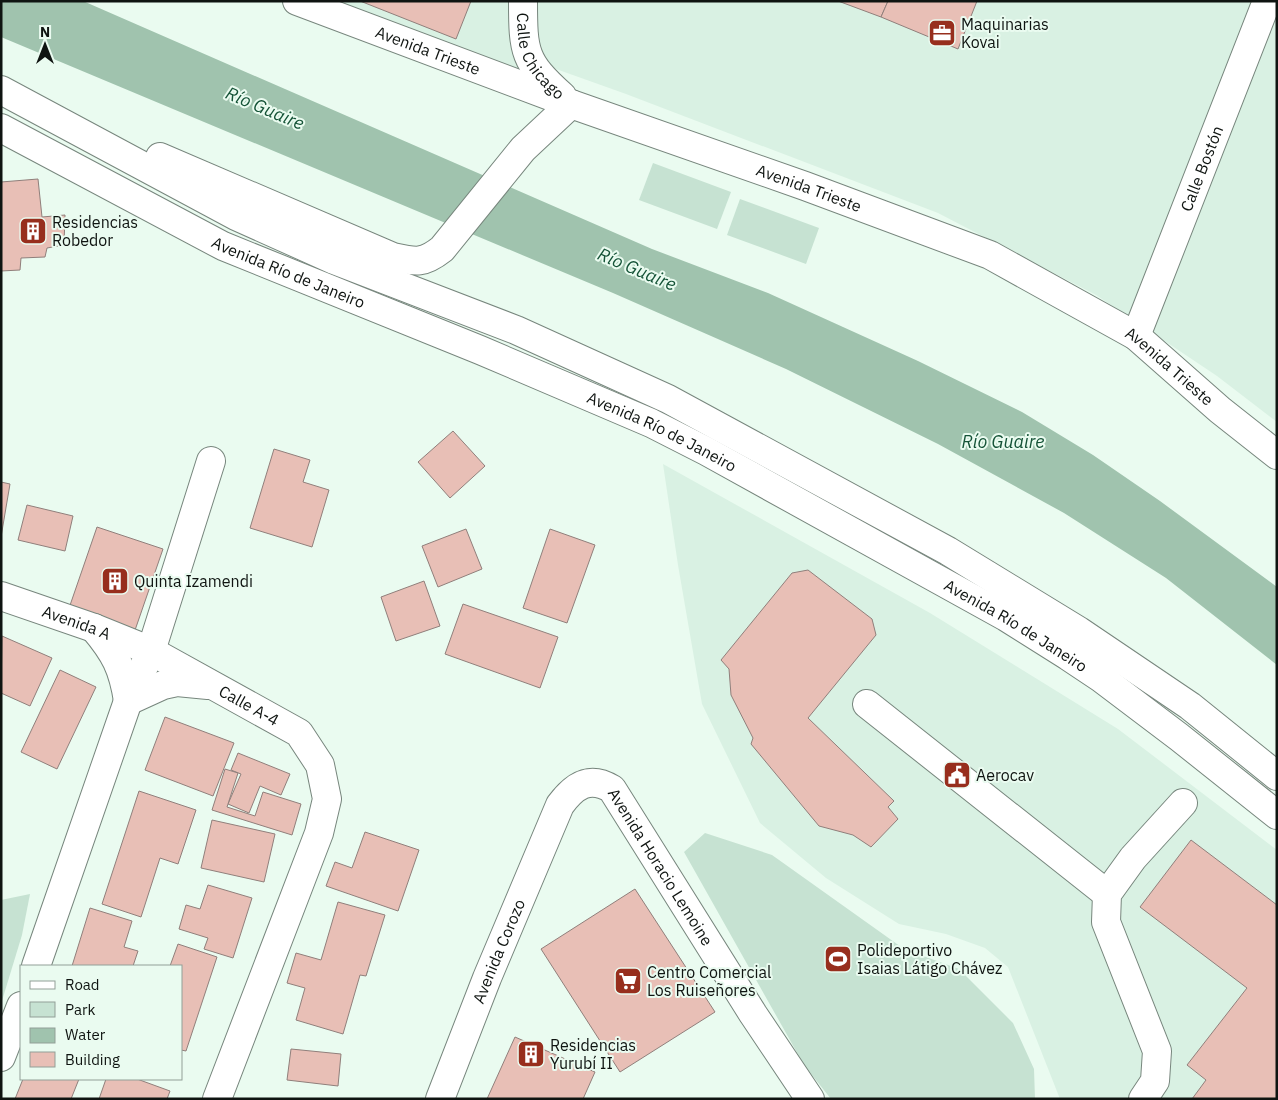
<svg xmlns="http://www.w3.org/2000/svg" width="1278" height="1100" viewBox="0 0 1278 1100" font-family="'IBM Plex Sans',sans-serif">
  <rect width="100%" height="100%" fill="#eafbf0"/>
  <g fill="#d9f1e3">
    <polygon points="291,1 1277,1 1277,422 1217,376 1096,295 938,213 626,94 528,59 518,88"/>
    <polygon points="663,464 930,613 1118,729 1277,850 1277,1099 1060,1099 1008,967 985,948 946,934 899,924 826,878 760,823 702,704 678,565"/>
  </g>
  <g fill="#c6e2d2">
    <polygon points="653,163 731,192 717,229 639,200"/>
    <polygon points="740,199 819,228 806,264 727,235"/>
    <polygon points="705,833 772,855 904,949 959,969 1013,1023 1034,1069 1035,1099 831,1099 804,1065 684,852"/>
    <polygon points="30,894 22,935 1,1004 1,900"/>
  </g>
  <polygon fill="#a0c3ae" points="1,1 83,1 652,249 768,293 918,361 1022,412 1093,455 1160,501 1277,587 1277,665 1166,578 1064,513 938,444 786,369 613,293 1,37"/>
  <g fill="#e8bfb6" stroke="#907f7b">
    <polygon points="360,1 471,1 456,39"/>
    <polygon points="838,1 888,1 881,17"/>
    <polygon points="888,1 977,1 958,49 881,17"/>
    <polygon points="38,179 42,217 65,215 64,245 47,248 45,257 21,258 20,270 1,271 1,182"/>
    <polygon points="453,431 485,466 450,498 418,462"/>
    <polygon points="274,449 310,460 303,482 329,490 312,547 250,528"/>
    <polygon points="1,482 10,484 1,537"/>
    <polygon points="27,505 73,516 65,551 18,540"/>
    <polygon points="97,527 163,549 133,636 67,614"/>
    <polygon points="466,529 482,569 438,587 422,546"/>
    <polygon points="550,529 595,545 567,623 523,608"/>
    <polygon points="808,570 872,619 876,635 808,718 894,801 888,807 898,819 871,847 853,835 819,826 751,744 753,738 731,695 729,669 721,660 792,573"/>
    <polygon points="424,581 440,626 396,641 381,597"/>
    <polygon points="463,604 558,637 540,688 445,654"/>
    <polygon points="2,636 52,658 30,706 1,693"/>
    <polygon points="60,670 96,687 57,769 21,752"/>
    <polygon points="165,717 234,743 213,796 145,770"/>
    <polygon points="238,753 290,774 281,795 260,786 249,813 228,804 241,774 231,770"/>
    <polygon points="225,769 238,773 227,807 255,816 263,792 301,804 292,835 212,810"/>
    <polygon points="139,791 196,810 178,864 160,858 141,917 102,904"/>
    <polygon points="212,820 275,834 264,882 201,868"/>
    <polygon points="365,832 419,850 398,911 326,886 335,862 352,868"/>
    <polygon points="1191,840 1277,905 1277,1099 1192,1099 1206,1080 1187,1065 1247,988 1140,907"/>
    <polygon points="208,885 252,898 233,958 204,949 208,938 179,929 186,905 200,909"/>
    <polygon points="635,889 715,1012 620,1072 541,949"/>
    <polygon points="338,902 385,915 366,976 360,975 343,1034 296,1020 305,988 287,983 296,953 321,960"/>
    <polygon points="90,908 132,921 124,947 138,951 133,966 72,966"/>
    <polygon points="178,944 217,957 186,1051 181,1050 181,966 170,966"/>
    <polygon points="515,1037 595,1072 583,1099 487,1099"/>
    <polygon points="291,1049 341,1054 338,1086 287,1080"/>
    <polygon points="23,1079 79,1079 71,1099 15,1099"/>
    <polygon points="106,1079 137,1079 170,1091 167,1099 99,1099"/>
  </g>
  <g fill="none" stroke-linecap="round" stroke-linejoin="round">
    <g stroke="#77867d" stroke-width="30">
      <g id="minor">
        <path id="s1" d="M297,1L571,104L805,186L990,255L1136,336L1220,410L1277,455"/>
        <path id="s2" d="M523,1C523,52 524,62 562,96"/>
        <polyline points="1,90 236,216 334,260 516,330 668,399 948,551 1079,631 1190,706 1277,776"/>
        <path id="s3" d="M1,128L223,246L480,350L651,423L706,451L1006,617L1068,656L1101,678L1179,737L1277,815"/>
        <path d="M160,157L393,257C416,262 423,264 442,249L523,149L571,104"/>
        <path id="s4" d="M1136,336L1267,1"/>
        <path id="s5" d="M1,596L94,628L151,651L299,733L320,765L327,799L319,833L217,1099"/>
        <path d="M94,628C115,653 123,668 128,701L163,685L177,682L208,685"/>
        <polyline points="867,704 1107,894"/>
        <polyline points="36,966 128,701 151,651 211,461"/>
        <polyline points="1,1057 21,1006"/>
        <path id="s6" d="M440,1099L487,978L560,805C574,786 589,775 612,789L753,1014L810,1099"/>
        <polyline points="1143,1099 1155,1081 1157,1051 1106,922 1107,894 1133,858 1183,803"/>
      </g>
    </g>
    <use href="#minor" stroke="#fff" stroke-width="28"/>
  </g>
  <defs>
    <g id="office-square" transform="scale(1.4375)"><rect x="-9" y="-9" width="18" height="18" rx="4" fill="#972e1d" stroke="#eafbf0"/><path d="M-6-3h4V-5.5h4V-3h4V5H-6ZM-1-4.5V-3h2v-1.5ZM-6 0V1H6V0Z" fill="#fff"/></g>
    <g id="building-square" transform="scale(1.4375)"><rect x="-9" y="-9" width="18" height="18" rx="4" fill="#972e1d" stroke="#eafbf0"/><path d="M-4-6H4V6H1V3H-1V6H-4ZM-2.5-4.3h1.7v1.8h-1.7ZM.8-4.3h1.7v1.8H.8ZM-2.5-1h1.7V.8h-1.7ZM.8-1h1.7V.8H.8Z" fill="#fff"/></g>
    <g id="civic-square" transform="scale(1.4375)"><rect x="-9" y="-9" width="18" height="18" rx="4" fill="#972e1d" stroke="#eafbf0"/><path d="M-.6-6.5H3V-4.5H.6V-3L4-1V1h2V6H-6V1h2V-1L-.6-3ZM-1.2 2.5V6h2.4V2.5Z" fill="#fff"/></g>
    <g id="stadium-square" transform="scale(1.4375)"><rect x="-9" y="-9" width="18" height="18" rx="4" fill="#972e1d" stroke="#eafbf0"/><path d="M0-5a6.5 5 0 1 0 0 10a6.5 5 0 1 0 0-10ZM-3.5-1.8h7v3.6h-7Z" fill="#fff"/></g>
    <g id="supermarket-square" transform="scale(1.4375)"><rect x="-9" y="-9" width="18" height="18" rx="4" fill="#972e1d" stroke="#eafbf0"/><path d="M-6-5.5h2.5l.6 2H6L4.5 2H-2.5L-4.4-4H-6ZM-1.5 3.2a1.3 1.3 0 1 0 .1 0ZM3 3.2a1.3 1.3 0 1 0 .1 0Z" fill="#fff"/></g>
  </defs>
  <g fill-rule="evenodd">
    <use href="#office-square" x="942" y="33"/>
    <use href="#building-square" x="33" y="231"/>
    <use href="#building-square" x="115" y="581"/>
    <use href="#civic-square" x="957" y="775"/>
    <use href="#stadium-square" x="838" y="959"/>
    <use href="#supermarket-square" x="628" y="981"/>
    <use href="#building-square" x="531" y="1054"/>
  </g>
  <g text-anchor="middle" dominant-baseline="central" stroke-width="4" stroke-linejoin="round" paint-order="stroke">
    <g font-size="16" fill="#0f1411" stroke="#eafbf0" text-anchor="start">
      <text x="961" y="24">Maquinarias<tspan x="961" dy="18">Kovai</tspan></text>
      <text x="52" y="222">Residencias<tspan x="52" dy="18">Robedor</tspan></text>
      <text x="134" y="581">Quinta Izamendi</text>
      <text x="976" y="775">Aerocav</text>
      <text x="857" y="950">Polideportivo<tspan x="857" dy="18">Isaias Látigo Chávez</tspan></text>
      <text x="647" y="972">Centro Comercial<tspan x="647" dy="18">Los Ruiseñores</tspan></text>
      <text x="550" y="1045">Residencias<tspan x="550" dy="18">Yurubí II</tspan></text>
    </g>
    <g font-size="16" fill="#0f1411" stroke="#eafbf0">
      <text stroke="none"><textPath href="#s1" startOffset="140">Avenida Trieste</textPath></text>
      <text stroke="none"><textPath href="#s2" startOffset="60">Calle Chicago</textPath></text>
      <text stroke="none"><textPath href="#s4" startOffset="180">Calle Bostón</textPath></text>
      <text stroke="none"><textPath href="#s1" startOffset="545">Avenida Trieste</textPath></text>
      <text stroke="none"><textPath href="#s3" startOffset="322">Avenida Río de Janeiro</textPath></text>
      <text stroke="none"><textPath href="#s1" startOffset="950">Avenida Trieste</textPath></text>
      <text stroke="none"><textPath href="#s3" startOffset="728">Avenida Río de Janeiro</textPath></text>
      <text stroke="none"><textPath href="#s5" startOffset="80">Avenida A</textPath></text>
      <text stroke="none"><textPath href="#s3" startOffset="1132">Avenida Río de Janeiro</textPath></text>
      <text stroke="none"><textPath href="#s5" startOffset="272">Calle A-4</textPath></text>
      <text stroke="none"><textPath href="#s6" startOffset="471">Avenida Horacio Lemoine</textPath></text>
      <text stroke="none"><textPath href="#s6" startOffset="159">Avenida Corozo</textPath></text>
    </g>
    <g font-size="18" font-style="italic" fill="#155337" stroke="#eafbf0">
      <text transform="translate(265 108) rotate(23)">Río Guaire</text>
      <text transform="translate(637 269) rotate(23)">Río Guaire</text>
      <text x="1003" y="441">Río Guaire</text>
    </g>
  </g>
  <rect width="1278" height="1100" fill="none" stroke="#0f1411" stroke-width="5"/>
  <rect x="20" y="965" width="162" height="115" fill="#eafbf0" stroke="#929f97"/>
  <rect x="30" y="981" width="25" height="8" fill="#ffffff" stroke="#929f97"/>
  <text x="65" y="990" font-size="15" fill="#0f1411">Road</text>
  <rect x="30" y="1002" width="25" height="15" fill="#c6e2d2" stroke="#929f97"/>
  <text x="65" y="1015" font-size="15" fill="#0f1411">Park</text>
  <rect x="30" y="1028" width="25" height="15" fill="#a0c3ae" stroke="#929f97"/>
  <text x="65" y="1040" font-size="15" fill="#0f1411">Water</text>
  <rect x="30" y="1052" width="25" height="15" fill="#e8bfb6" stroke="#929f97"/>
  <text x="65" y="1065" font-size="15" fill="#0f1411">Building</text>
  <g transform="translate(45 45)" stroke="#eafbf0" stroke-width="4" paint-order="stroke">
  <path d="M0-4L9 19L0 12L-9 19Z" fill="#0f1411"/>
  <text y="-8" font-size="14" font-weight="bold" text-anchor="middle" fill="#0f1411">N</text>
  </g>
</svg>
